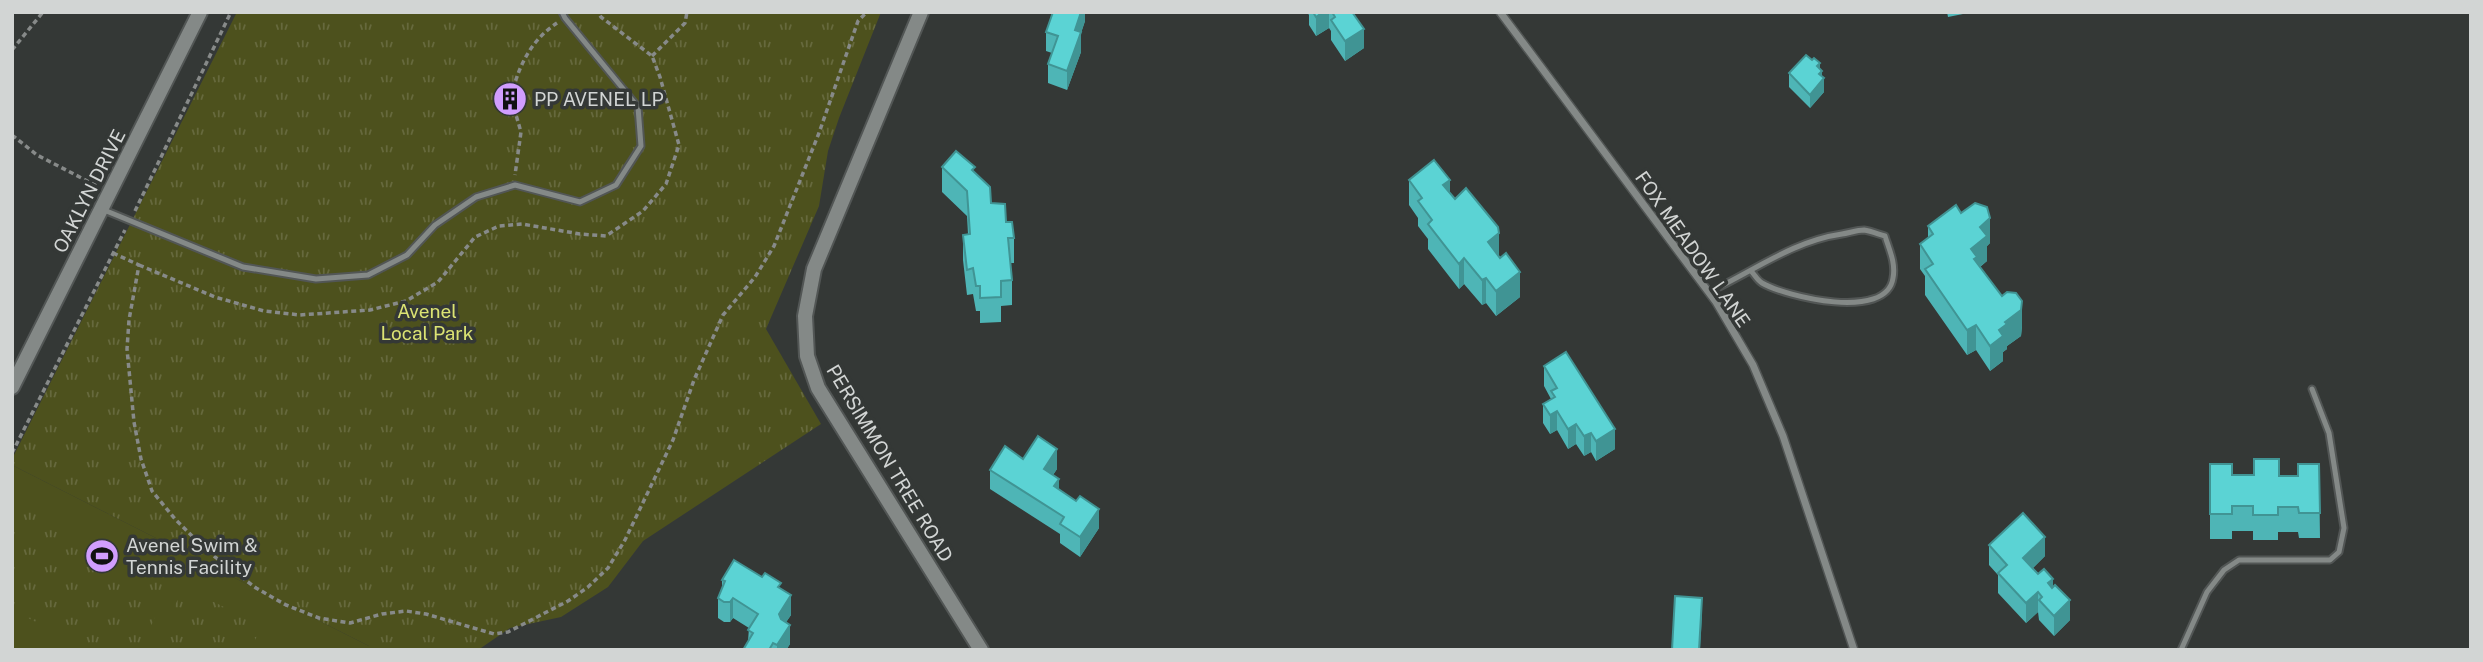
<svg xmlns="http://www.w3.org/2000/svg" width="2483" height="662" viewBox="0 0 2483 662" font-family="'Public Sans',sans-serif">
  <defs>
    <pattern id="park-tufts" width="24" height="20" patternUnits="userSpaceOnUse" patternTransform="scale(1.75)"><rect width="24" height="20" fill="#4d511d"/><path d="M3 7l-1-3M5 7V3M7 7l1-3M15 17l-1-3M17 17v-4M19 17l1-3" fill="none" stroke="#66693d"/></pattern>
  </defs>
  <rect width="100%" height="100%" fill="#343836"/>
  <polygon fill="#4d511d" points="12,465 369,646 369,650 12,650"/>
  <g fill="url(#park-tufts)">
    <polygon points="237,12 881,12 839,118 828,151 819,206 766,329 821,424 643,541 608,587 561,617 510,628 478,650 369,650 369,646 12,465 12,459"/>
    <polygon points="23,506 173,581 139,650 92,650 12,610 12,528"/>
    <polygon points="184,587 262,626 250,650 153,650"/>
  </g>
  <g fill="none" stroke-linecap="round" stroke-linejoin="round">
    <g stroke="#525655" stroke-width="9">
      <g id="lane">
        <polyline points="104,210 243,267 316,279 368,275 407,255 435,225 476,197 515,185 580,202 616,185 641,146 638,107 565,18 562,12"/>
        <path d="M1709,292C1754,271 1793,241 1842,234C1849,233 1857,230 1864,230C1871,231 1878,234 1885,236C1889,249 1896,263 1893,278C1887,321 1786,297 1762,283C1757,280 1755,275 1751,271"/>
        <polyline points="2181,650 2207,592 2224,570 2239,560 2330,560 2339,552 2344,528 2329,433 2312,389"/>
      </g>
    </g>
    <g stroke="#525655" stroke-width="10">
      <polyline id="street" points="1500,12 1716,302 1753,365 1783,436 1854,650"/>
    </g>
    <g stroke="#525655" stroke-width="18">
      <g id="secondary">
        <polyline points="921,12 814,269 805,316 807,356 818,388 981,650"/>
        <polyline points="12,387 200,12"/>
      </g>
    </g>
    <g stroke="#878a89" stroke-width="3.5" stroke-dasharray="5 3.5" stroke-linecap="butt">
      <polyline points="12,50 43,12"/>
      <polyline points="652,56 685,23 687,12"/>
      <circle cx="510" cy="99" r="10"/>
      <path d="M513,89C521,61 533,39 557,23"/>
      <polyline points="514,108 521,132 515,175"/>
      <polyline points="12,135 37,155 97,186"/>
      <polyline points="135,211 231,12"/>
      <polyline points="113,253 139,265 129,320 127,349 134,422 141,459 152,491 175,519 206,550 256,588 286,605 319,618 350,623 382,614 406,611 426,614 494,634 508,632 568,601 588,587 608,568 625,540 673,440 694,380 723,315 755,277 774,246 819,133 858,21 867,12"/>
      <polyline points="139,265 215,297 264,311 300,315 370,310 406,301 438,282 475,237 499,226 522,224 580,234 606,236 643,211 666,184 679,145 660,77 652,56 601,17 598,12"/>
      <polyline points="12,453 125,230"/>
    </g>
    <use href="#lane" stroke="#848987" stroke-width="5"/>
    <use href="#street" stroke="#848987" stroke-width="7"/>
    <use href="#secondary" stroke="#848987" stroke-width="14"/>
  </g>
  <g fill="#4eb5b6">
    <polygon points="1085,12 1085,21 1081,33 1081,52 1067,90 1048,83 1048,64 1052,53 1046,51 1046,32"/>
    <polygon points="1307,12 1352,12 1364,48 1345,61 1331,40 1331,31 1329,28 1316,36 1309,25 1309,15"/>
    <polygon points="1947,12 1963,12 1963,14 1948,17"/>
    <polygon points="1820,69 1824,92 1810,108 1789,87 1789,73"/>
    <polygon points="504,92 516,99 515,103 510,105 506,103 504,99"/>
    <polygon points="942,167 975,174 991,203 1006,222 1014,238 1014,263 1010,263 1012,280 1012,305 1001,306 1001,322 980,323 980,311 976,311 973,294 967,295 963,260 963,235 968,234 967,216 942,192"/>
    <polygon points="1409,180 1450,194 1499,257 1520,297 1496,316 1486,303 1482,305 1464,284 1459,289 1428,249 1428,239 1418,226 1418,218 1409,205"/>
    <polygon points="1961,213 1990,243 1987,246 1987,261 1980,267 2022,326 2021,336 2007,346 2007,349 2003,352 2003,361 1990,371 1976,350 1967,355 1925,295 1925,276 1920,269 1920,244 1928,238 1928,226"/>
    <polygon points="1544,366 1615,449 1596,461 1591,452 1584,456 1576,444 1568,449 1557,430 1550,434 1543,423 1543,404 1551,399 1544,386"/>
    <polygon points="1023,459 1057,469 1053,475 1059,489 1099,528 1080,557 1060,543 1060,534 990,489 990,470"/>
    <polygon points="2210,464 2232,475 2279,476 2298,476 2319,464 2320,538 2299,538 2298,532 2278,532 2278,540 2253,540 2253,531 2232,531 2232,539 2210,539"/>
    <polygon points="1989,545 2045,556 2033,568 2053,587 2070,620 2054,636 2039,620 2038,612 2026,623 1998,593 1998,575 1989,565"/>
    <polygon points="722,580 781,589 791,615 786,622 790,644 786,650 743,650 748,641 749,628 733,618 730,622 724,622 718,618 718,598 722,588"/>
  </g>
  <g fill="#409494">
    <polygon points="1081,12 1085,12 1085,21 1081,33 1081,52 1067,90 1067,71 1075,30"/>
    <polygon points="1323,12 1329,12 1329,28 1316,36 1316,17"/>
    <polygon points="1364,29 1364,48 1345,61 1345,41"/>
    <polygon points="1820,63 1820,73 1822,71 1822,81 1824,78 1824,92 1810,108 1810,95 1817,66"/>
    <polygon points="516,92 516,99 515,103 510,105 510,98"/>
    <polygon points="1450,180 1450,205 1443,185"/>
    <polygon points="1990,218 1990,243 1987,246 1987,261 1977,269 1971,249 1980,227"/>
    <polygon points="1499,233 1499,258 1488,242"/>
    <polygon points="1464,258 1464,284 1459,289 1459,264"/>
    <polygon points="1520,272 1520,297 1496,316 1496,291"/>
    <polygon points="1486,278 1486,303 1482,305 1482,280"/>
    <polygon points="2022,301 2022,326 2021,336 2007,346 2007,349 2003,352 2003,361 1990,371 1990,346 1999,330"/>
    <polygon points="1976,325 1976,350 1967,355 1967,330"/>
    <polygon points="1557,411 1557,430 1550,434 1550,415"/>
    <polygon points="1576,424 1576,444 1568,449 1568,429"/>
    <polygon points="1615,429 1615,449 1596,461 1596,441"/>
    <polygon points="1591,433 1591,452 1584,456 1584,436"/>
    <polygon points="1057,449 1057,469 1044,488 1044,469"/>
    <polygon points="1059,479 1059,498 1054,486"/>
    <polygon points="1099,509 1099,528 1080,557 1080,537"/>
    <polygon points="2045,537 2045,556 2023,577 2023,558"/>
    <polygon points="2053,579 2053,598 2048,583"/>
    <polygon points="2038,592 2038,612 2026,623 2026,603"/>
    <polygon points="791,595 791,615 779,633 779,614"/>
    <polygon points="733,598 733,618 730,622 730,602"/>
    <polygon points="1702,598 1702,617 1700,650 1699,650"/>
    <polygon points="2070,600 2070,620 2054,636 2054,616"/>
    <polygon points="790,625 790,644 786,650 777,650 777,645"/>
  </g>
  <g fill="#5bd3d4" stroke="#409494" stroke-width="2">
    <polygon points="1053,12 1081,12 1075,30 1081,32 1067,71 1048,64 1058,36 1046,32"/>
    <polygon points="1313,12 1323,12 1316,17"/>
    <polygon points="1332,12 1352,12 1364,29 1345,41 1331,20 1335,17"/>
    <polygon points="1806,55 1812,60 1814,58 1820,63 1817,66 1822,71 1819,74 1824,78 1810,95 1789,73"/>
    <polygon points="510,86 516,92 515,97 510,98 506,97 504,92 506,88"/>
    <polygon points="956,151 975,167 972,170 990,187 991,203 1005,204 1006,222 1012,222 1014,238 1008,238 1012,280 1001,281 1001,297 980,298 980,286 976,286 973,268 967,270 963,235 970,234 967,191 942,167"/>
    <polygon points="1434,160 1450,180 1443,185 1455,199 1466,188 1498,227 1499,233 1488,242 1500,258 1506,253 1520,272 1496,291 1486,278 1482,280 1464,258 1459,264 1428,224 1432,220 1418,201 1422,198 1409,180"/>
    <polygon points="1975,203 1987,207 1990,218 1980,227 1987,236 1971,249 1977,257 1974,259 2002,296 2007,292 2016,293 2022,301 2021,310 2005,322 2007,324 1999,330 2003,336 1990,346 1976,325 1967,330 1925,269 1933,264 1920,244 1933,234 1928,226 1956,205 1961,213"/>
    <polygon points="1566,352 1615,429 1596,441 1591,433 1584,436 1576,424 1568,429 1557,411 1550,415 1543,404 1555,397 1551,391 1557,388 1544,366"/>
    <polygon points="1038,436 1057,449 1044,469 1059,479 1054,486 1076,501 1080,496 1099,509 1080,537 1060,524 1064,517 990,470 1005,446 1023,459"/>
    <polygon points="2254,459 2279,459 2279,476 2298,476 2298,464 2319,464 2320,513 2299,513 2298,507 2278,507 2278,515 2253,515 2253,506 2232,506 2232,514 2210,514 2210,464 2232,464 2232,475 2254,475"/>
    <polygon points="2023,513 2045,537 2023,558 2038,574 2044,569 2053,579 2048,583 2052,588 2055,585 2070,600 2054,616 2039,600 2042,597 2038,592 2026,603 1998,573 2007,565 1989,545"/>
    <polygon points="734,560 762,577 765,573 781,583 778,587 791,595 779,614 781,619 790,625 777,645 773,643 769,650 743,650 753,633 748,630 758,614 733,598 730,602 724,602 718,598 725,581 722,580"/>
    <polygon points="1675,596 1702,598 1699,650 1672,650"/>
  </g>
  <defs>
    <g id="building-disc" transform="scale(1.75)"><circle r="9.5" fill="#d19dfe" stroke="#343836"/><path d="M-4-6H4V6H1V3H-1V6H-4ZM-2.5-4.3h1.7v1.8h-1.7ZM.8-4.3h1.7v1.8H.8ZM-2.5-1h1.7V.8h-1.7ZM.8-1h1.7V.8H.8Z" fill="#111"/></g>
    <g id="stadium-disc" transform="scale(1.75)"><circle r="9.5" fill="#d19dfe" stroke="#343836"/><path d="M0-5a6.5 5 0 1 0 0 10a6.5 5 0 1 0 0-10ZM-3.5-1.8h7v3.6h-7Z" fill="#111"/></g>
  </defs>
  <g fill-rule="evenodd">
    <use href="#building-disc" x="510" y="99"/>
    <use href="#stadium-disc" x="102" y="556"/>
  </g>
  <g text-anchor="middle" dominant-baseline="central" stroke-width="7" stroke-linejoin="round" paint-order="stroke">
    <g font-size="19" fill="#d2d5d4" stroke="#343836" text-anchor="start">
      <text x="534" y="99">PP AVENEL LP</text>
      <text x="126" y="545">Avenel Swim &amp;<tspan x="126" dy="22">Tennis Facility</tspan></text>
    </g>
    <g font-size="19" fill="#d2d5d4" stroke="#343836">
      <text transform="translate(89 191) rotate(-63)">OAKLYN DRIVE</text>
      <text transform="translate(1693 249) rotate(55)">FOX MEADOW LANE</text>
      <text transform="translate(890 463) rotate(59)">PERSIMMON TREE ROAD</text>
    </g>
    <g font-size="19" fill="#dbe373" stroke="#343836">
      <text x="427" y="311">Avenel<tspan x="427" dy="22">Local Park</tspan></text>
    </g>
  </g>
  <rect width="2483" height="662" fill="none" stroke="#d2d5d4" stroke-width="28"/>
</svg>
